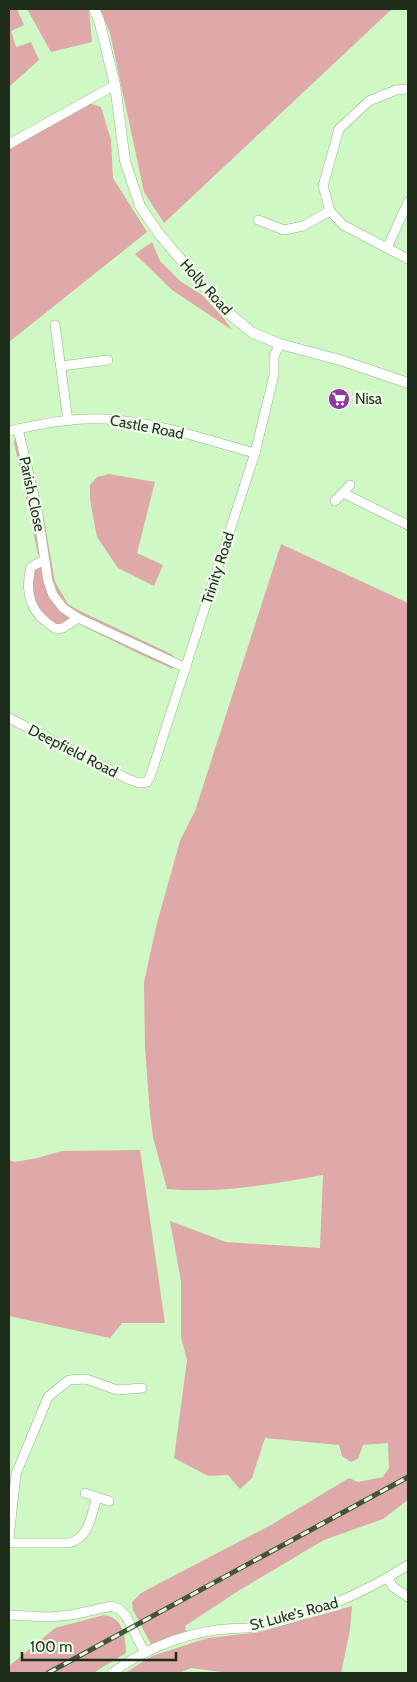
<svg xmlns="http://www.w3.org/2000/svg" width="417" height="1682" viewBox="0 0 417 1682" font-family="Cabin,sans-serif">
  <rect width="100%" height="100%" fill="#cff8c5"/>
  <g fill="#dea9a8">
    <polygon points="12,9 17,9 24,25 11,31 16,47 31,42 39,60 10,86 9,85 9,11"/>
    <polygon points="27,9 89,9 92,42 51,52"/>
    <polygon points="100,9 392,9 164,223 144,192 110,33"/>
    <polygon points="89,103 101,107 111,140 113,178 147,232 9,342 9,150"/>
    <polygon points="152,242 160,261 180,281 202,295 222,316 232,330 172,290 135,254"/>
    <polygon points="18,429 27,468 34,472 42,508 55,582 68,604 78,610 171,654 186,668 171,668 146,657 85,627 78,618 56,629 31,604 31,567 44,560 38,554 14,442"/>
    <polygon points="109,474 155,482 137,553 163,565 154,586 118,568 97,537 90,500 90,485 97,477"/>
    <path d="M281,544L408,603V1500L383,1519L324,1540L238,1591L185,1626L186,1631L151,1644L133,1610L132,1602L141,1593L271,1525L349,1478L358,1482L383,1477L389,1468L388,1443L363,1445L358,1459L351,1462L342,1456L339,1445L265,1438L252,1478L240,1489L228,1475L208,1476L174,1458L187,1360L181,1337V1281L170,1221L226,1242L320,1248L323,1175C273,1184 219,1194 167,1189L153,1137L150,1114L145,1047L144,982L157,923L180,841L195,811Z"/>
    <polygon points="140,1150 165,1323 122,1323 110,1338 9,1316 9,1160 15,1162 37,1158 62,1151"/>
    <polygon points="352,1606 350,1630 341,1673 229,1673 191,1668 179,1673 125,1673 152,1656 186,1645 208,1638 260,1632"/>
    <path d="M104,1615C124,1618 125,1636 126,1653L95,1672L92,1673H9V1666L55,1628Z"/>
  </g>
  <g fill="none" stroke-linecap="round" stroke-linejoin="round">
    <g stroke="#8fb685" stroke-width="10">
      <g id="minor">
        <polyline points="408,89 396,90 369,101 339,129 323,186 330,211 343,225 408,259"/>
        <polyline points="9,144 115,85"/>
        <polyline points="258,220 284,230 303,226 330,211"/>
        <polyline points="387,248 408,202"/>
        <polyline points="55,325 68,421"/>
        <polyline points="61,366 108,360"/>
        <polyline points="18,429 37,508 48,581 53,595 63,608 78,618 186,668"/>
        <path d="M9,431C44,423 80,416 116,420C163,424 209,441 255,453"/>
        <polyline points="343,493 408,525"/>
        <polyline points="335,501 350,485"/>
        <path d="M44,560L31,567C24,595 31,614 56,629L63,628L78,618"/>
        <polyline points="9,718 128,779 139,783 147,782 150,777 255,453 274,375 274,356 280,344"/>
        <polyline points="85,1493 109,1501"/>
        <polyline points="9,1538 16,1474 48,1397 69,1380 86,1379 117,1390 142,1388"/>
        <path d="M9,1543H69C90,1537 91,1515 97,1497"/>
        <polyline points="388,1578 393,1587 408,1597"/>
        <polyline points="9,1615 48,1617 71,1615 112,1606 119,1609 126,1616 145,1653"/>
        <path d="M112,1673C141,1651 180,1635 216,1630C231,1628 247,1629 262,1626C316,1613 361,1595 408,1565"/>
      </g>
    </g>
    <g stroke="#8fb685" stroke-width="11">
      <polyline id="tertiary" points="94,9 99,20 115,85 125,161 140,206 160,235 205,288 232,316 253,333 280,344 340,360 408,383"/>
    </g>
    <use href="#minor" stroke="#fff" stroke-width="9"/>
    <use href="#tertiary" stroke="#fff" stroke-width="10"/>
    <g stroke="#40553b" stroke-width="5">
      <polyline id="rail" points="48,1673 408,1477"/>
    </g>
    <use href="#rail" stroke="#edfde9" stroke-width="3" stroke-dasharray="9" stroke-linecap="butt"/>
  </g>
  <defs>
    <g id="supermarket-disc" transform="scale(1.125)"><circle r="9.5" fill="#8f37a3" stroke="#edfde9"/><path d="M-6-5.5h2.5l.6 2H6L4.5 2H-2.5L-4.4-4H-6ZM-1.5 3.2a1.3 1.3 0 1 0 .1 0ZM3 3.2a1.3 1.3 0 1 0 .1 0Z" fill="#fff"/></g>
  </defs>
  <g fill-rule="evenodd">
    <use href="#supermarket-disc" x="339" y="399"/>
  </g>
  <g text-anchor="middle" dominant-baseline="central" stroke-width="5" stroke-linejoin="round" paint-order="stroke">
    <g font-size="15" fill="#1d2d1a" stroke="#edfde9">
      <text transform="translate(206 287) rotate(48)">Holly Road</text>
      <text transform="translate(147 427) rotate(11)">Castle Road</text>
      <text transform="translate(32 494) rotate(78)">Parish Close</text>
      <text transform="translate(218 568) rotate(-72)">Trinity Road</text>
      <text transform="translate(73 751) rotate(27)">Deepfield Road</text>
      <text transform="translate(294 1614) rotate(-15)">St Luke's Road</text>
    </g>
    <g font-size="15" fill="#1d2d1a" stroke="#edfde9" text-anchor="start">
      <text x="355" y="399">Nisa</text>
    </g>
  </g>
  <rect width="417" height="1682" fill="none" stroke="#1d2d1a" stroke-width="20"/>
  <path d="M22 1652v8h154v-8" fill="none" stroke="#1d2d1a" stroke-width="2.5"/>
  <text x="30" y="1652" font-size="15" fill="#1d2d1a" stroke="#edfde9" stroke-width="4" paint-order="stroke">100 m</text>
</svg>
